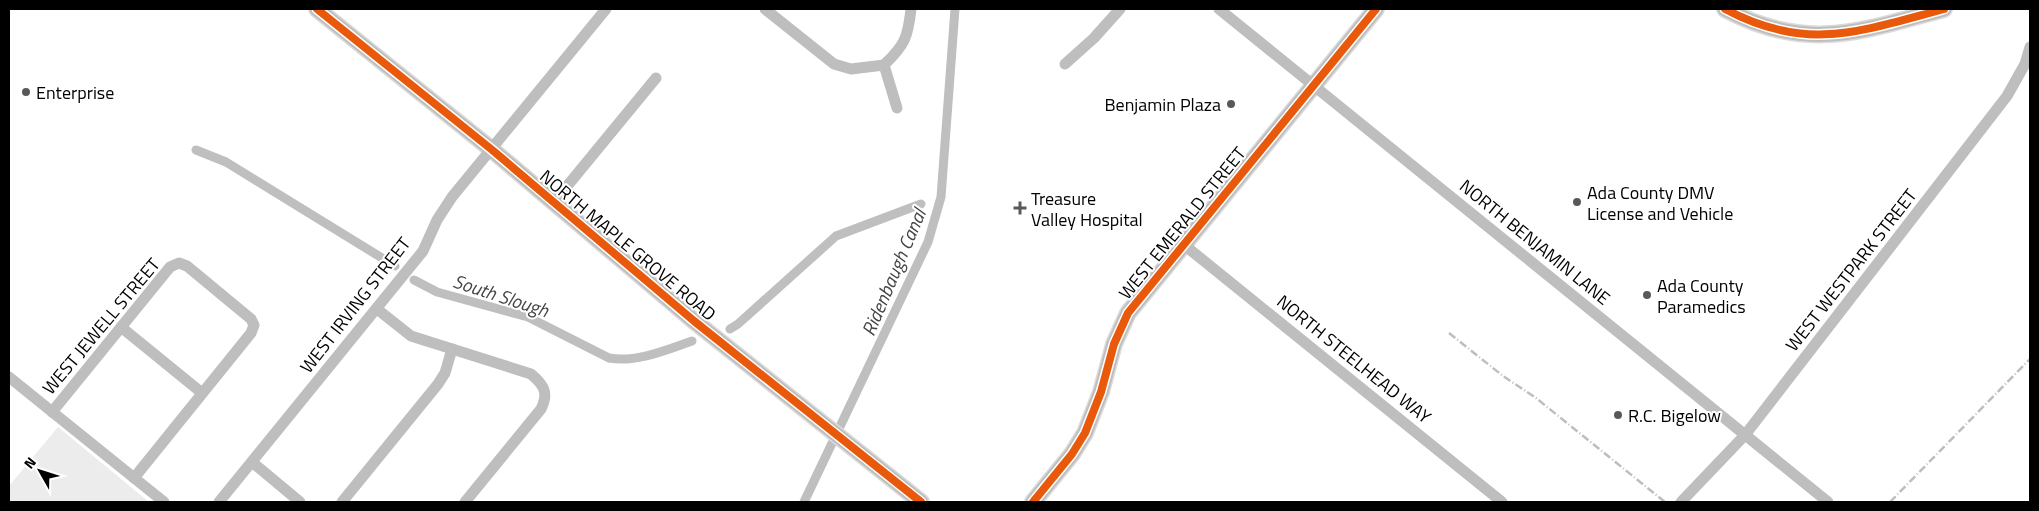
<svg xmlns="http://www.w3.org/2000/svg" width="2039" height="511" viewBox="0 0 2039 511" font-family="'Titillium Web',sans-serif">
  <rect width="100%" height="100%" fill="#fff"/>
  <polygon fill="#ececec" points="58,427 149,502 9,502 9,486"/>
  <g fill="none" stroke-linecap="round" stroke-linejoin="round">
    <g stroke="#bfbfbf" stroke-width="9">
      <polyline points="196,150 226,162 395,266"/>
      <path d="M414,280L437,292L528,317L609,358C636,363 666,350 692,341"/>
      <polyline points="730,329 738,324 836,236 921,204"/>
      <polyline points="804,502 928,242 941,197 955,9"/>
    </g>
    <g stroke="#dbdbdb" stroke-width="18">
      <g id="major">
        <polyline points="317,9 491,149 694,321 921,502"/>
        <path d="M1725,9C1807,53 1861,31 1944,9"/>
        <polyline points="1033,502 1072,454 1085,433 1101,392 1114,344 1128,313 1376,9"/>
      </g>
    </g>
    <g stroke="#bebebe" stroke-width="11">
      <polyline points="765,9 834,64 851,69 884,65"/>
      <polyline points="1219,9 1828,502"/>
      <polyline points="1065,64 1094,38 1120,9"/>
      <path d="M884,65C905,45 908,37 911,9"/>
      <polyline points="884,65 897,108"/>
      <polyline points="554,202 656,78"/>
      <polyline points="1183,244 1502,502"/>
      <path d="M377,309L411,336L531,374C544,385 549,393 541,409L465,502"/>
      <polyline points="121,327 202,393"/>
      <polyline points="9,377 164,502"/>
      <polyline points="52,412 170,267 179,263 187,266 251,319 254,325 251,333 134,478"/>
      <polyline points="252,462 300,502"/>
      <polyline points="219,502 423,251 437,220 452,197 606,9"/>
      <polyline points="342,502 438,384 445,373 452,349"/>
      <polyline points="1681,502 1745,435 2007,96 2025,64 2030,47"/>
    </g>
    <use href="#major" stroke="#bebebe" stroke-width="15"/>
    <g stroke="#bebebe" stroke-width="2.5" stroke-dasharray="8 2.5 1 2.5" stroke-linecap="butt">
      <polyline points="1449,333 1503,376 1536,398 1665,502"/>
      <polyline points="1890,502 2030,359"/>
    </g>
    <g stroke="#fff" stroke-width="11">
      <g id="cycleway">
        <polyline points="317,9 491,149 694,321 921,502"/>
        <path d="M1725,9C1807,53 1861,31 1944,9"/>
        <polyline points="1033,502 1072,454 1085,433 1101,392 1114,344 1128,313 1376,9"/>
      </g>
    </g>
    <use href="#cycleway" stroke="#e8590c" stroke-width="8"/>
  </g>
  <g fill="#595959" stroke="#fff" stroke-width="2">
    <circle cx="26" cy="92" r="5"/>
    <circle cx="1231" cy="104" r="5"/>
    <circle cx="1577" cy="202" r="5"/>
    <path d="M1017.5 200.5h5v5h5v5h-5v5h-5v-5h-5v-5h5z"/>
    <circle cx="1647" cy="295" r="5"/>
    <circle cx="1618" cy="415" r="5"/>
  </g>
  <g text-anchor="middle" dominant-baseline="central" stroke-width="4" stroke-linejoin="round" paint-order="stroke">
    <g font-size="18" fill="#000" stroke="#fff" text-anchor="start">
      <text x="36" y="92">Enterprise</text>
      <text x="1221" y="104" text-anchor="end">Benjamin Plaza</text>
      <text x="1587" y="192">Ada County DMV<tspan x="1587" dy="21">License and Vehicle</tspan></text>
      <text x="1031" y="198">Treasure<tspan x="1031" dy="21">Valley Hospital</tspan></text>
      <text x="1657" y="285">Ada County<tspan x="1657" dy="21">Paramedics</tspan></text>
      <text x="1628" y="415">R.C. Bigelow</text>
    </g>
    <g font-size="18" fill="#000" stroke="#fff">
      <text transform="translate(1182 223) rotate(-51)">WEST EMERALD STREET</text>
      <text transform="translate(1535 242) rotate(39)">NORTH BENJAMIN LANE</text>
      <text transform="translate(628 245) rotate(40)">NORTH MAPLE GROVE ROAD</text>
      <text transform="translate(1851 270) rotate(-52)">WEST WESTPARK STREET</text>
      <text transform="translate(355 305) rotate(-52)">WEST IRVING STREET</text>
      <text transform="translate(101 326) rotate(-50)">WEST JEWELL STREET</text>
      <text transform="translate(1354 359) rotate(39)">NORTH STEELHEAD WAY</text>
    </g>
    <g font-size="19" font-style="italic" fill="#444" stroke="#fff">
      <text transform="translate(893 272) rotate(-67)">Ridenbaugh Canal</text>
      <text transform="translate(501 295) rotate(18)">South Slough</text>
    </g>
  </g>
  <rect width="2039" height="511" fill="none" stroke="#000000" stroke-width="20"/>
  <g transform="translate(40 471) rotate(309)" stroke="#ffffff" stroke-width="4" paint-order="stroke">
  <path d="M0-4L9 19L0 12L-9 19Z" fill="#000000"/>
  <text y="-8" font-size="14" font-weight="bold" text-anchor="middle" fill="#000000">N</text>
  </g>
</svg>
